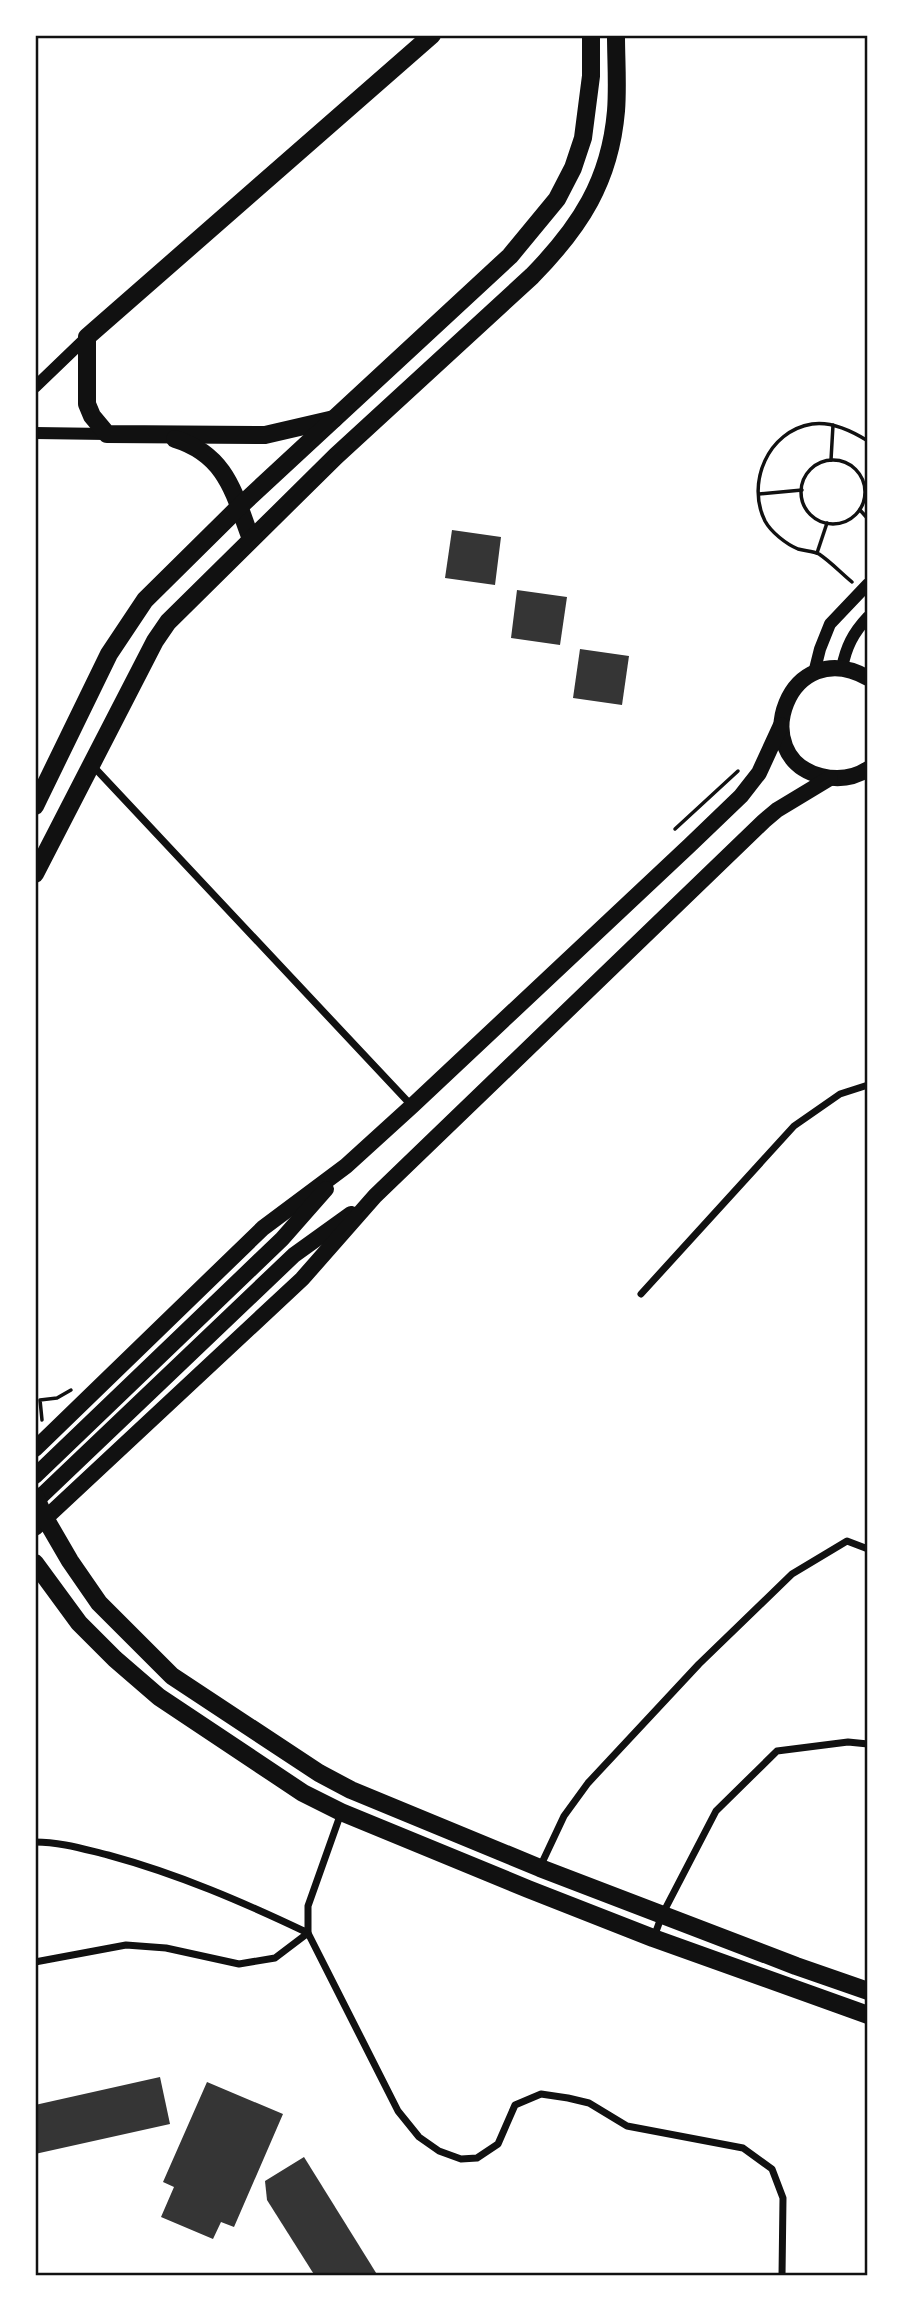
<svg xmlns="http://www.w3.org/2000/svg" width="903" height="2311" viewBox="0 0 903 2311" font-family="'Archivo Narrow',sans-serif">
  <rect width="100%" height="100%" fill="#fff"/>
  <g fill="#353535">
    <polygon points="452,530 501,537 495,585 445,578"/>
    <polygon points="517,590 567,597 560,645 511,638"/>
    <polygon points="580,649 629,656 622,705 573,698"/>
    <polygon points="160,2077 170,2124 35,2154 35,2105"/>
    <polygon points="207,2082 283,2114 234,2227 221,2222 213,2239 161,2217 174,2187 163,2182"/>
    <polygon points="304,2157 378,2276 315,2276 267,2200 265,2181"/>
  </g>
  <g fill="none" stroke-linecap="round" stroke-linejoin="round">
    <g stroke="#111" stroke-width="3.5">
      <polyline points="831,460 833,425"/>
      <circle cx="833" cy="492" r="32"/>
      <polyline points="759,494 802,490"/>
      <polyline points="860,510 868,519"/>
      <polyline points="817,553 827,523"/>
      <path d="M852,582C841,573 831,562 819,554C813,551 805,551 798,549C786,544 771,532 765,521C746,483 768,431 812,424C831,421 852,431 868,441"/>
      <polyline points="675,829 738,771"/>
      <polyline points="42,1420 40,1400 57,1398 71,1390"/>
    </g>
    <g stroke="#111" stroke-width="7">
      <polyline points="92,765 412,1106"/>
      <polyline points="641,1294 794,1126 840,1094 868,1085"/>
      <path d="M35,1842C61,1842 83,1849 108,1855C178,1874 243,1902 308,1933V1906L341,1813"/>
      <polyline points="540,1867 564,1816 588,1783 699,1664 792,1574 847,1541 868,1549"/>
      <polyline points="654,1937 662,1915 716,1811 777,1751 848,1742 868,1744"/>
      <polyline points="35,1962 126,1945 166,1948 239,1964 275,1958 308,1933 398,2111 419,2137 439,2151 461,2159 477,2158 498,2144 515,2105 541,2094 568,2098 589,2103 627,2126 743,2148 772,2169 783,2198 782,2276"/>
    </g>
    <g stroke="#111" stroke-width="12">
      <polyline points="35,387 87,337"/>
      <polyline points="35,433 107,434"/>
      <path d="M842,668C846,647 853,633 868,617"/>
      <polyline points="814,673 820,649 830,624 868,584"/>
    </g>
    <g stroke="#111" stroke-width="16">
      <path d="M868,678C789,633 745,757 821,776C837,780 854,778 868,769"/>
      <polyline points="35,1449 263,1228 346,1166 412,1106 690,845 741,796 759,773 781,725"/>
      <polyline points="35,1476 282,1239 326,1189"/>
      <polyline points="35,1502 294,1255 351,1214"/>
      <polyline points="35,1528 302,1279 375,1196 764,821 777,810 830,778"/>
    </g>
    <g stroke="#111" stroke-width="18">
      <polyline points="334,419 265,435 107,434 92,416 87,404 87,337 432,35"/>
      <path d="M175,439C227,455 234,494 251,539"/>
      <polyline points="35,806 109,654 145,600 239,507 510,256 557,199 573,168 583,138 591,76 591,35"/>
      <path d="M35,874L155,641L168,622L336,456L532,276C580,227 610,181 616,111C618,86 616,60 616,35"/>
      <polyline points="35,1496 45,1518 70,1561 99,1603 172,1676 319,1773 351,1790 540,1868 796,1966 868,1991"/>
      <polyline points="35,1563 79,1623 115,1659 159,1697 303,1793 341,1812 528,1889 653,1938 868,2015"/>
    </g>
  </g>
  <rect width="903" height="2311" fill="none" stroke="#ffffff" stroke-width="74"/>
  <rect x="37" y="37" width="829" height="2237" fill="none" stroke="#111" stroke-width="2.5"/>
</svg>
